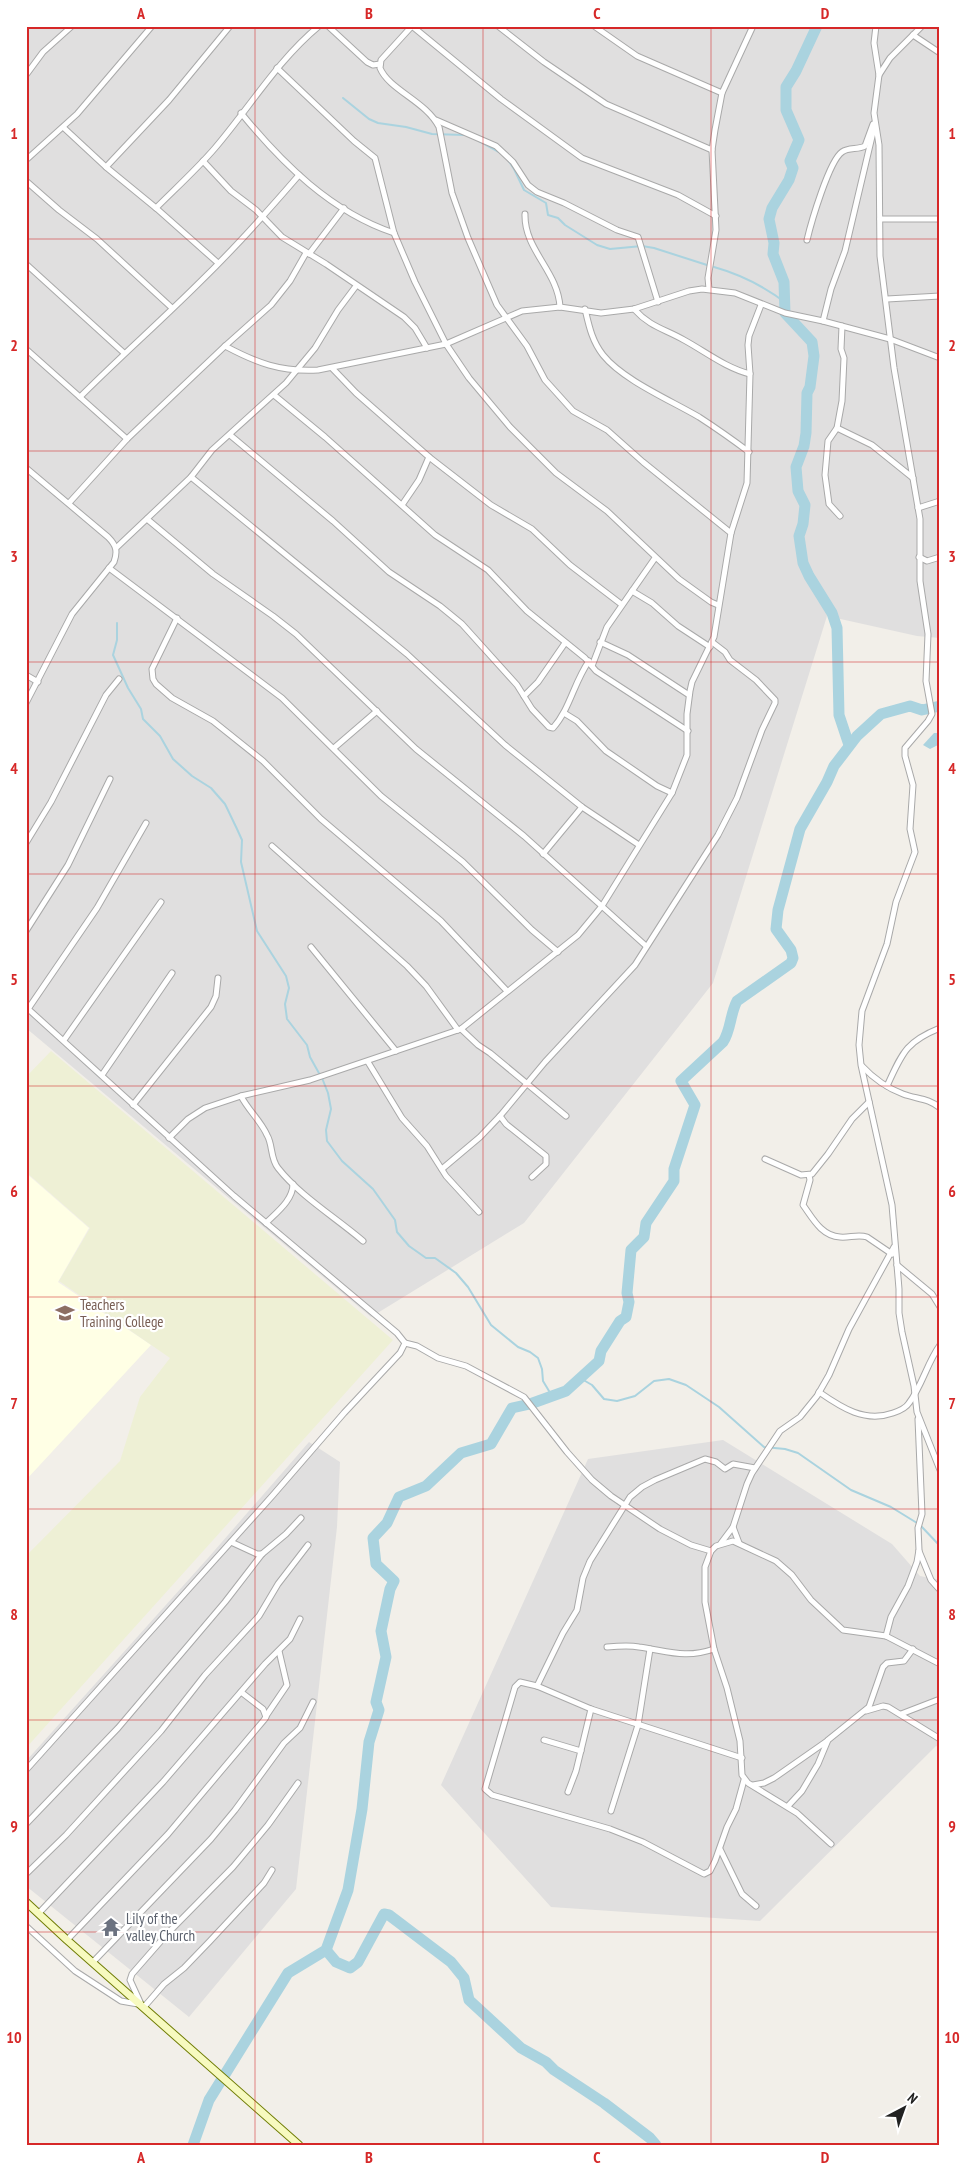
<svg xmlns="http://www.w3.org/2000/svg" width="966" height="2171" viewBox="0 0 966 2171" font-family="'PT Sans Narrow',sans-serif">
  <rect width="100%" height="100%" fill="#f2efe9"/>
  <g fill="#e0dfdf">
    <polygon points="26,26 940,26 940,638 917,636 827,616 713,983 524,1223 371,1317 26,1028"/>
    <polygon points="723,1440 892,1544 920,1576 940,1580 940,1748 936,1746 760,1921 551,1907 441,1785 588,1459"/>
    <polygon points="309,1442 340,1462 337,1527 296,1889 189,2017 26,1886 26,1761 208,1558"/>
  </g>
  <polygon fill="#ffffe5" points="26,1173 89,1228 58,1282 151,1345 26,1480"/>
  <polygon fill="#eef0d5" points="51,1051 393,1340 26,1748 26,1556 120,1461 140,1397 170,1358 59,1281 90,1228 26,1172 26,1077"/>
  <polygon fill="#aad3df" points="934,733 940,733 940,744 930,749 923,745"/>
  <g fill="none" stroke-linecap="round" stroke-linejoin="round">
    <g stroke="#aad3df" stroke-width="2">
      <polyline points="343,98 369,119 378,123 406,127 432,134 465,135"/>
      <polyline points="479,141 499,152"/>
      <polyline points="508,160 514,169 524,190 546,203 548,215 558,218 565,225 597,245 610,249 642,246 654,248 707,265"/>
      <path d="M714,267C739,274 765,287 786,303"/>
      <polyline points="117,623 117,640 113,655 128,688 141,709 143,719 160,736 173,759 192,776 211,788 225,804 237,829 242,840 241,862 257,931 286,976 289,988 285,1004 287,1019 307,1045 310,1057 320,1075"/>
      <polyline points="322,1078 328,1093 331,1109 326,1130 327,1141 342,1161 373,1189 395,1220 397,1232 409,1246 426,1258 435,1258 456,1273 468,1287 491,1325 518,1347 530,1352 538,1358 542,1369 543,1381 552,1396"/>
      <polyline points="580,1378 592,1385 604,1399 617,1401 635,1396 654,1381 669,1379 686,1385 719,1407 764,1447 785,1449 798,1453 851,1490 891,1507 917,1523"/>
      <polyline points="921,1526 940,1546"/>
    </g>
    <g stroke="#aad3df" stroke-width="11">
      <polyline points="817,26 796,71 786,87 786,110 799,140 790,161 793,168 789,180 772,208 769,219 774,243 773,254 784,282 785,313 812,342 814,356 810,387 807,393 806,433 804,446 796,467 798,491 805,505 803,524 799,536 803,563 809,576 832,613 837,628 839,715 849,745"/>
      <polyline points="326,1950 336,1962 350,1968 358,1962 384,1914 389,1915 451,1962 464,1978 469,2000 521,2048 546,2062 554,2070 604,2103 650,2138 656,2145"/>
      <path d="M193,2145L209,2100L288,1973L326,1950L348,1890L362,1809L369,1742L379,1710L376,1702L386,1657L381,1631L390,1589L394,1581L376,1564L373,1538L387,1523L399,1497L426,1486L461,1453L491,1444L512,1408L530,1404L566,1391L599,1361L601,1351L620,1321L626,1317L629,1302L627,1293L631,1250L644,1237L646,1223L674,1181V1169L695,1105L681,1081L723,1042C731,1030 730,1014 737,1001L791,963L793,958L791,950L776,929L778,910L800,829L827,782L834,766L857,736L881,714L910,706L922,710L940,706"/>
    </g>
    <g stroke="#a9a9a9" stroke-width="7">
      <g id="minor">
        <polyline points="328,26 367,62 373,65 380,64"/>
        <path d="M412,26L381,60L380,68C389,90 426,101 439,127L452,193L468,238L497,305L527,346L545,380L573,411L607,430L643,462L731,533"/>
        <polyline points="412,26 501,99 582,158 678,195 716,216"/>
        <polyline points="498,26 544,62 606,104 712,150"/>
        <polyline points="594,26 637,56 722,93"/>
        <polyline points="876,26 874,43 879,75"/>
        <polyline points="922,26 890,58 879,75 874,113 879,145 880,256 894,368 920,519 920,581 928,634 926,681 932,714 928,721 905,748 905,756 913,785 910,829 915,852 896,902 887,944 862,1011 859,1045 861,1065 892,1205 899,1289 899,1313 902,1332 914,1386 917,1412 940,1470"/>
        <polyline points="913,35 940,53"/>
        <polyline points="277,68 354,141 375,158 394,233 415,282 446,344 469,378 510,427 556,473 607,511 679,579 711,602 718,605"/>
        <polyline points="26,75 43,52 72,26"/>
        <path d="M241,113C282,163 331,212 394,233"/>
        <polyline points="436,120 496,146 513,162 528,185 537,192 564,203 617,230 638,237 658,302"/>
        <polyline points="64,128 106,167 156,208 218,263"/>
        <polyline points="26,160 77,114 152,26"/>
        <polyline points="203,161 231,191 256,210 282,237 326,264 404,317 415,328 427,348"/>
        <polyline points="106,167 169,100 230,26"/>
        <polyline points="26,181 59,210 97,239 172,308"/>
        <path d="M156,208C176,188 197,169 215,148C250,107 277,61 319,26"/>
        <path d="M525,214C524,250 558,271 560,307"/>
        <polyline points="880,219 940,219"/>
        <path d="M807,240C811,223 829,161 842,152C849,147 858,150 865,146L873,124"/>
        <polyline points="309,254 344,208"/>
        <polyline points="26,264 124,353"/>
        <polyline points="709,289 708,278 716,230 712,150 715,130 722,93 753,26"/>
        <polyline points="887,299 940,296"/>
        <path d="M585,309C589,326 592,341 603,355C623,380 670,400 699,417C716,428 733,440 749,452"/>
        <path d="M634,309C650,327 665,329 684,340C706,352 726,368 750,374"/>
        <polyline points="823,321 831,289 845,251 875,124"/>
        <path d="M225,346C257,363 280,372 318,370L446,344L522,311L560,307L601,313L634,309L689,291L702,289L735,293L785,313L823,321L890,339L940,358"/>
        <polyline points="26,349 127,439"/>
        <polyline points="332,368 356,393 429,457 491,505 532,529 570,565 621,604"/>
        <polyline points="274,395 325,437 435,535 488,570 527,611 585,658 596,671 688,731"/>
        <path d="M80,397C120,357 162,320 201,281C236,247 268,211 299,175"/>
        <polyline points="837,428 872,445 913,478"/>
        <path d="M230,435L333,521L389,572L440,606L462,624L517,685L532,709L549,727L553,728C570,709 574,682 589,661"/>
        <path d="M26,468L108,537C116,545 118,551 114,562L72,614L26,703"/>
        <polyline points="191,477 407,654 505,745 582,807 639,845"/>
        <polyline points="69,503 127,439 225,346 271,305 290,281 306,253"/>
        <polyline points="402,505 419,480 429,457"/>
        <polyline points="918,508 940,501"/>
        <polyline points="840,516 829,504 825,475 828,441 837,428 842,401 844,358 841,349 842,326"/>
        <polyline points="147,519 213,574 273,616 296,634 416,749 524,836 646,946"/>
        <polyline points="116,548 191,477 212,450 286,383 315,348 338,310 356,286"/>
        <polyline points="919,557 927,561 940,557"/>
        <polyline points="109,568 282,698 381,796 463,862 532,930 558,952"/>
        <polyline points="632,591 652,603 678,626 710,647"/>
        <polyline points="177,618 152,669 153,679 156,684 172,698 213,721 263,761 321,819 441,921 507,991"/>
        <polyline points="600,642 628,655 689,695"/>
        <polyline points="592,666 607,627 655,558"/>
        <polyline points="26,675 38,682"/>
        <polyline points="524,696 538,682 565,643"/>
        <polyline points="564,713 577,721 606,751 657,786 672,793"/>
        <polyline points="334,748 377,711"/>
        <polyline points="26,843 51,802 106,695 119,679"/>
        <polyline points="272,846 407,966 426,986 458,1030"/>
        <polyline points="543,854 582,807"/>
        <polyline points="26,931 68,865 110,779"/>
        <polyline points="311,947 396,1051"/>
        <polyline points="26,1007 234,1196 397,1333 405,1343 400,1353 344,1413 273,1495 26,1770"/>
        <polyline points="28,1009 97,908 146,823"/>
        <polyline points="461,1029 478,1045 490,1053 566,1116"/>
        <polyline points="64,1040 161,902"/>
        <polyline points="368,1062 402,1118 427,1146 446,1176 479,1212"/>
        <path d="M862,1066C874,1079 887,1088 903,1094C916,1099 929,1098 940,1108"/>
        <polyline points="102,1075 172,973"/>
        <path d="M887,1086C902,1054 905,1042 940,1028"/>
        <path d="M241,1096C248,1110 261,1121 267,1135C273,1145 270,1158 278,1168C300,1196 335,1217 363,1241"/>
        <polyline points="133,1105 211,1007 216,996 218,978"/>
        <polyline points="500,1116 506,1124 546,1156 546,1164 532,1177"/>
        <polyline points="169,1138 188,1119 205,1108 241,1096 310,1080 461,1029 578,935 602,906 672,793 687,755 687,714 690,691 692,682 714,637 731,533 747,483 750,374 748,345 749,336 761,305"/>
        <polyline points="765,1159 801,1175 812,1174 828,1154 852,1119 869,1102"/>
        <polyline points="442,1169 480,1137 500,1116 545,1062 635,965 718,835 737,798 762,730 775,703 775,700 756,680 730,660 725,652 712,642"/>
        <path d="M809,1175L810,1180L803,1205C812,1217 821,1236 840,1237C849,1238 858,1234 867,1237L892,1254"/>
        <path d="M266,1223C277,1212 293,1200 293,1184"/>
        <polyline points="897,1265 932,1294 940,1307"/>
        <polyline points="405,1343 417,1346 438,1358 466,1366 524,1397 567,1452 592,1480 611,1496 660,1529 691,1545 711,1551"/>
        <path d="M819,1392C842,1408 865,1423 893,1413C899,1411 906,1408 909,1403C922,1386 927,1363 940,1345"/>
        <polyline points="231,1542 257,1554 262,1554"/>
        <polyline points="721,1543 733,1527"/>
        <polyline points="739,1543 733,1527 747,1484 752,1473 780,1431 800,1417 817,1396 829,1375 849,1329 894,1247"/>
        <polyline points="919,1551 931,1580 940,1590"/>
        <polyline points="886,1636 891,1617 908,1586 917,1562 919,1550 918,1528 922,1514 918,1419"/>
        <path d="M607,1647C618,1646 629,1645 639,1647C668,1651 685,1659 714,1649"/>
        <polyline points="537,1686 563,1633 577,1610 583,1578 590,1561 630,1497 642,1487 655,1480 705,1459 716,1462 725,1469 733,1464 755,1468"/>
        <polyline points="866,1711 883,1706 888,1707 940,1739"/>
        <polyline points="901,1714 940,1699"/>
        <polyline points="266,1716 287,1685 279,1651"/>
        <polyline points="544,1740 581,1751"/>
        <polyline points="742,1758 591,1709 537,1686 520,1682 515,1687 485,1789 492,1795 610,1829 643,1842 704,1874 710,1871 715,1861 727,1827 736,1809 744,1780"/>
        <polyline points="753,1785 764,1783 774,1778 827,1741"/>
        <polyline points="568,1792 576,1771 591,1709"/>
        <polyline points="788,1806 802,1791 818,1764 828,1740 869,1707 883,1667 887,1663 904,1661 913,1649"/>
        <polyline points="611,1811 638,1725 650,1649"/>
        <polyline points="26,1824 118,1728 225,1602 262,1554 286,1534 301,1518"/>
        <polyline points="831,1844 797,1813 748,1783 742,1775 740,1741 727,1688 714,1649 705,1602 705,1567 711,1551 716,1546 733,1541 776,1561 792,1575 811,1600 843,1630 886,1636 940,1664"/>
        <polyline points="720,1849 742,1894 756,1906"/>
        <polyline points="26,1874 66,1835 161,1731 205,1675 259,1616 278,1584 308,1545"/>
        <polyline points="39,1913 163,1782 265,1664 290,1639 300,1619"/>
        <polyline points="26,1926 75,1971 121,2001 138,2004"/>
        <polyline points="67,1940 168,1834 264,1720 266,1717 263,1709 241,1692"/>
        <polyline points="93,1962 211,1839 235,1810 284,1743 300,1728 313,1702"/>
        <polyline points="141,2004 130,1980 132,1974 167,1934 233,1867 268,1825 298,1783"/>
        <polyline points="144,2007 164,1984 184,1968 210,1941 264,1883 272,1870"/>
      </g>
    </g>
    <g stroke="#707d05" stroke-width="9">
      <polyline id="secondary" points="26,1902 67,1940 299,2145"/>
    </g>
    <use href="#minor" stroke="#fff" stroke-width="5"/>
    <use href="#secondary" stroke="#f7fabf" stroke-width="7"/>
  </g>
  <path fill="none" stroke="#d62828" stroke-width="1" stroke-opacity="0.55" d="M255,26V2145M483,26V2145M711,26V2145M26,239H940M26,451H940M26,662H940M26,874H940M26,1086H940M26,1297H940M26,1509H940M26,1720H940M26,1932H940"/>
  <defs>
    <g id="university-bare" transform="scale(1.5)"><path d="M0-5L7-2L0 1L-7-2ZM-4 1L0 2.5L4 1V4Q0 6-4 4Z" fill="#8d6e63" stroke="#fff" stroke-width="2.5" paint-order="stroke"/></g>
    <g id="temple-bare" transform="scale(1.5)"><path d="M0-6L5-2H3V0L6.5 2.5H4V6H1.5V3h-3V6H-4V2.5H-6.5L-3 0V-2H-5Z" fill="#6b7280" stroke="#fff" stroke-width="2.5" paint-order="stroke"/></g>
  </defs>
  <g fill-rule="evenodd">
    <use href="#university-bare" x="65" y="1313"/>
    <use href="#temple-bare" x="111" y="1927"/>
  </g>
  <g text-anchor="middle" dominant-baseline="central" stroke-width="4.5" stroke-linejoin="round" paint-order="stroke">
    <g font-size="15" fill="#785e54" stroke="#fff" text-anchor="start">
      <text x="80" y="1304">Teachers<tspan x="80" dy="17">Training College</tspan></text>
    </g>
    <g font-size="15" fill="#5b616d" stroke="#fff" text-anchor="start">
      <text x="126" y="1918">Lily of the<tspan x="126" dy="17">valley Church</tspan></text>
    </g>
  </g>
  <rect width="966" height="2171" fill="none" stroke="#ffffff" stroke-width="55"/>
  <g transform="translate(904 2108) rotate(41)" stroke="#ffffff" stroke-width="4" paint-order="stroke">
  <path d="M0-4L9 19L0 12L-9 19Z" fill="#222222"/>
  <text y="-8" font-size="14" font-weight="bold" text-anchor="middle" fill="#222222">N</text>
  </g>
  <rect x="28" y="28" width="910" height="2116" fill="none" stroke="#d62828" stroke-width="2"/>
  <g font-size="16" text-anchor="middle" font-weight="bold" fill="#d62828">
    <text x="141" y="19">A</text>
    <text x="369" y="19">B</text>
    <text x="597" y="19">C</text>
    <text x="825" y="19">D</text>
    <text x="14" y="139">1</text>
    <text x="952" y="139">1</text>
    <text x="14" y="351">2</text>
    <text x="952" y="351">2</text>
    <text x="14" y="562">3</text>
    <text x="952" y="562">3</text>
    <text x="14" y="774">4</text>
    <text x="952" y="774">4</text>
    <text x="14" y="985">5</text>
    <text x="952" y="985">5</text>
    <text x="14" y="1197">6</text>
    <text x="952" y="1197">6</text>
    <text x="14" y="1409">7</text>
    <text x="952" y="1409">7</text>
    <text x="14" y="1620">8</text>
    <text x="952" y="1620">8</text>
    <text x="14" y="1832">9</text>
    <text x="952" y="1832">9</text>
    <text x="14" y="2043">10</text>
    <text x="952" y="2043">10</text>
    <text x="141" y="2163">A</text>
    <text x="369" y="2163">B</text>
    <text x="597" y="2163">C</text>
    <text x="825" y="2163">D</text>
  </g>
</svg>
